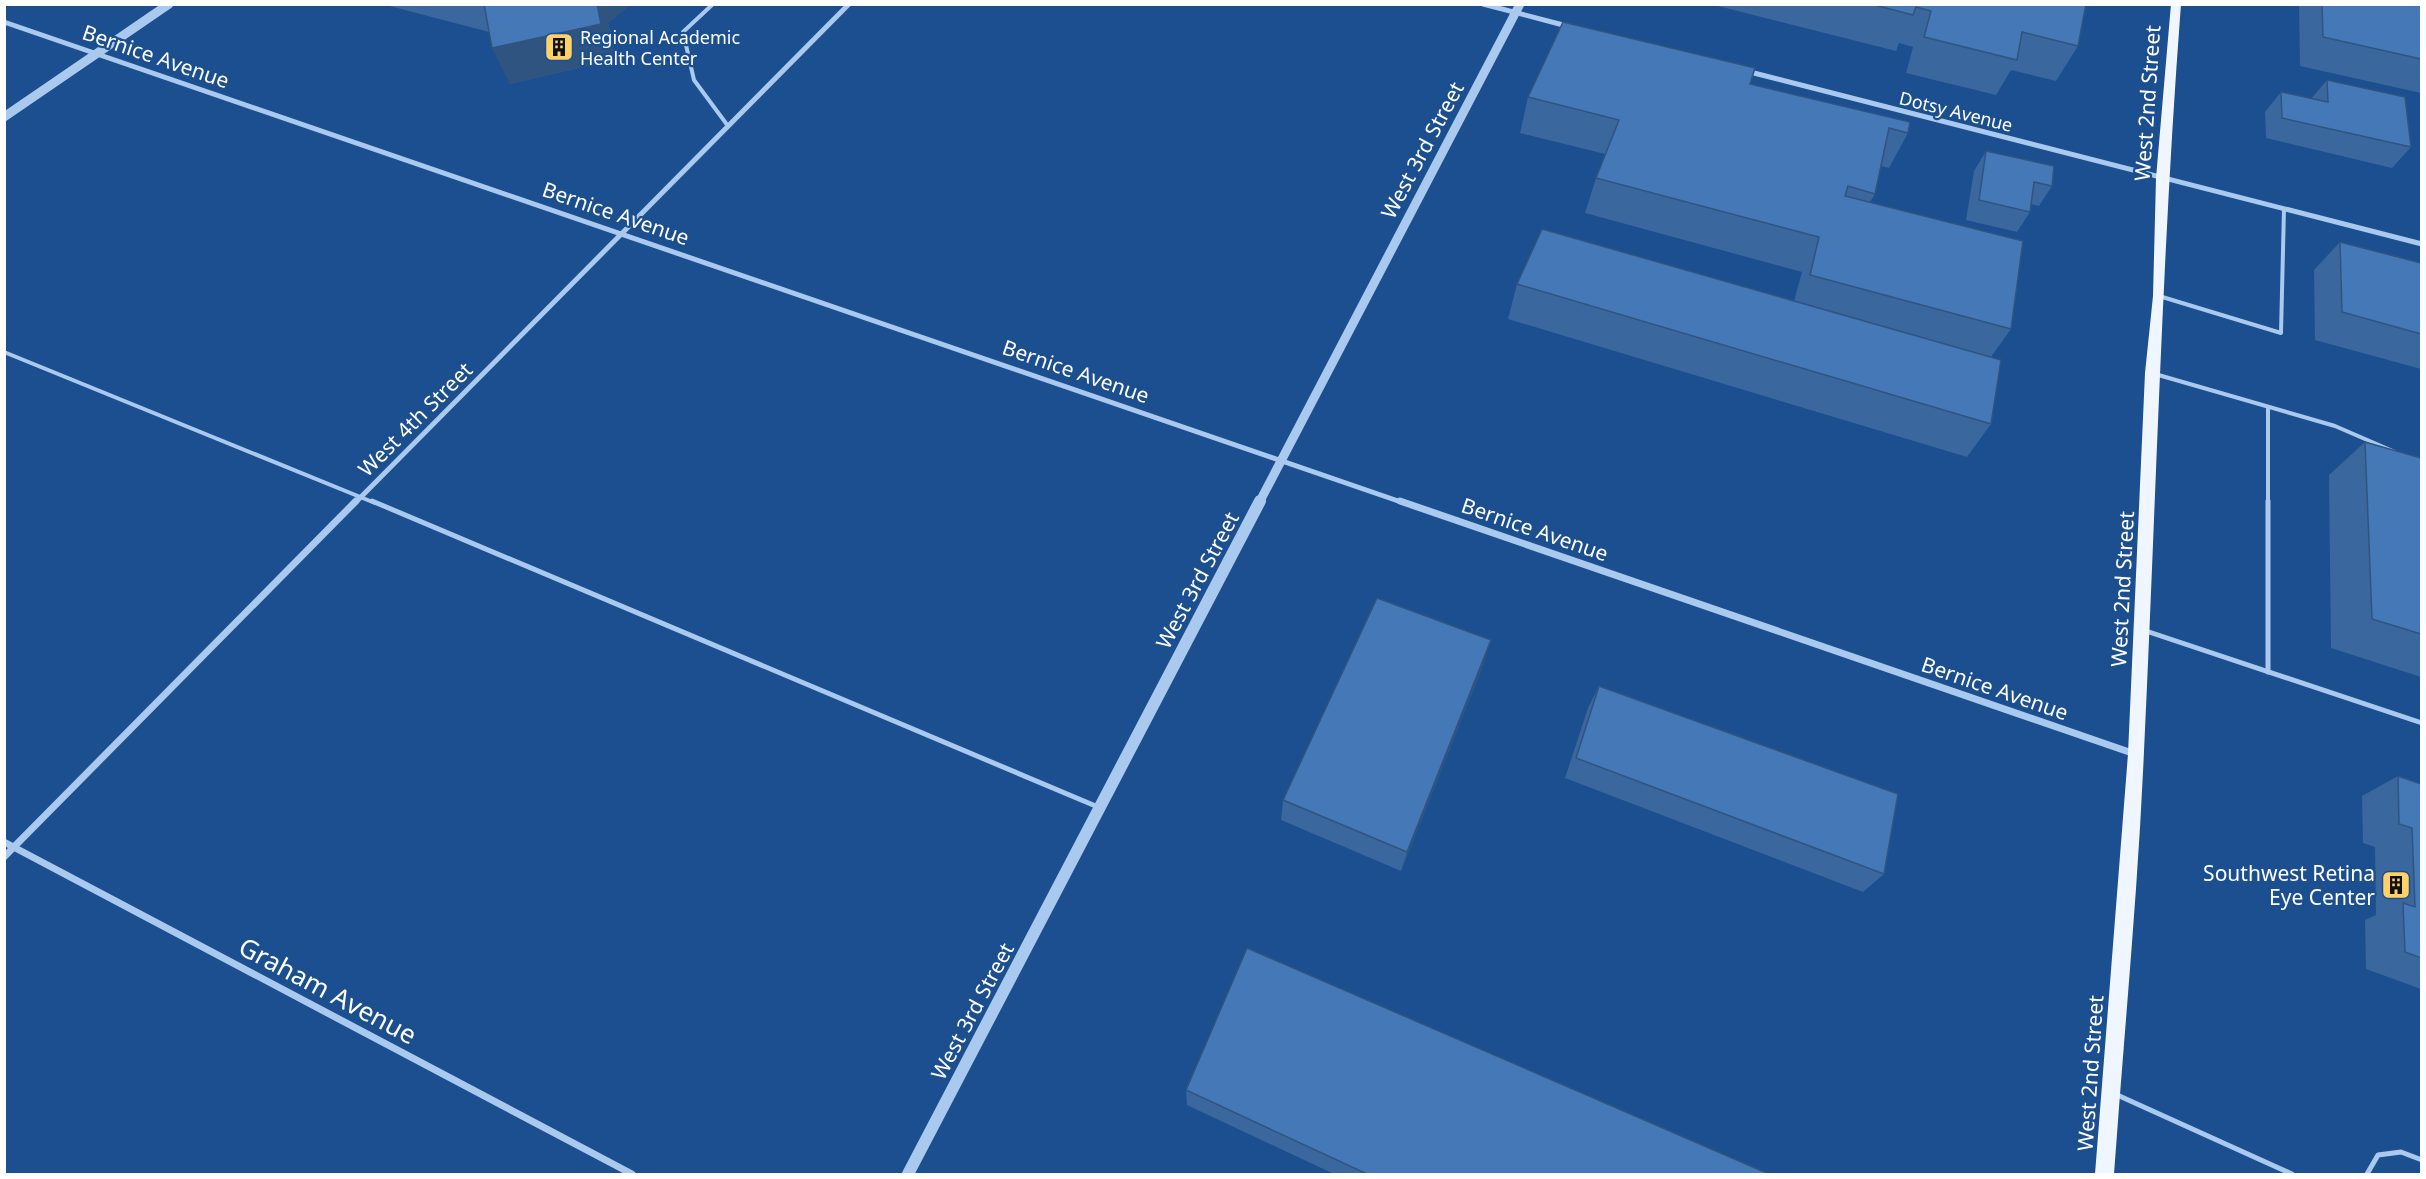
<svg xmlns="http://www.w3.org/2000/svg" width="2426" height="1179" viewBox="0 0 2426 1179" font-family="'Noto Sans',sans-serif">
  <rect width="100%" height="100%" fill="#1b4f8f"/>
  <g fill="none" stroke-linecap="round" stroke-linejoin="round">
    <g stroke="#a9c9ee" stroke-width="4">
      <polyline points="713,4 683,32 694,80 728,126"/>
      <polyline points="2159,296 2281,333 2284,209"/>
      <polyline points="4,352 375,503"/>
      <polyline points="2155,374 2335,426 2395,452"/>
      <polyline points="2268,407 2268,503"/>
    </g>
    <g stroke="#a9c9ee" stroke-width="5">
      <polyline points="372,501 1098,807"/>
      <polyline points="2268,501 2268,672"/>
      <polyline points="2146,631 2422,723"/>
      <polyline points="2115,1094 2292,1174"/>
      <polyline points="2367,1174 2378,1155 2401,1152 2422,1160"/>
    </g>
    <g stroke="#a9c9ee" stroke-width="5">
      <polyline points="1483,4 1567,26"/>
      <polyline points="4,22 1404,503"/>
      <polyline points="1746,71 2422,244"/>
      <polyline points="355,503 849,4"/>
    </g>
    <g stroke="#a9c9ee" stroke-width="7">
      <polyline points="1400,501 2135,754"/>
      <polyline points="4,842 632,1174"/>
      <polyline points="4,857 356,501"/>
    </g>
    <g stroke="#a9c9ee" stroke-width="9">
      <polyline points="4,117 169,4"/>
      <polyline points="1259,503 1520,4"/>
    </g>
    <polyline stroke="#a9c9ee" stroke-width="12" points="908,1174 1260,501"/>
    <path fill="#f0f6ff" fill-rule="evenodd" d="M2171,4H2181C2162,253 2156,502 2144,751C2138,892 2124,1033 2114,1174H2095L2128,754L2145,373L2153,296L2156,178Z"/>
  </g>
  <g fill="#3a679d">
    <polygon points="382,4 631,4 608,23 617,59 510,84 489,32"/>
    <polygon points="1718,4 2086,4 2078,46 2056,81 2011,70 1996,95 1906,73 1913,47 1899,43 1896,51 1718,6"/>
    <polygon points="2299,4 2421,4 2421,93 2300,66"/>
    <polygon points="2327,80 2411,147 2392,168 2266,138 2265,112 2281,92 2311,99"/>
    <polygon points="1750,84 1908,133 1889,168 1881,166 1875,194 1870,202 2011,329 1991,357 1991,424 1967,457 1508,319 1517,284 1794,301 1802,272 1585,213 1596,178 1605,154 1520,133 1528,97"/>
    <polygon points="1986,151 2052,186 2039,206 2031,204 2030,212 2017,232 1966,220 1974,171"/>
    <polygon points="2340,242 2421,263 2421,369 2315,340 2314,270"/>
    <polygon points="2365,442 2421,458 2421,677 2331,648 2329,475"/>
    <polygon points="1484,663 1401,871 1281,820 1283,800"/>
    <polygon points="1599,686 1884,874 1863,892 1565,778 1588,708"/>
    <polygon points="2398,776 2421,784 2421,989 2366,969 2365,920 2376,915 2375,847 2363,843 2362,796"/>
    <polygon points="1186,1090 1769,1174 1334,1174 1187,1105"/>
  </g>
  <g fill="#305480">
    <polygon points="597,4 631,4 608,23 617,59 510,84 492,48"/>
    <polygon points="1491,640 1484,663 1401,871 1407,852"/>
  </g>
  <g fill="#4478b7" stroke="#305480" stroke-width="1.5">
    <polygon points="484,4 597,4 601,24 492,48"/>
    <polygon points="1871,4 2086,4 2078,46 2022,32 2017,60 1924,37 1931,11 1916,7 1913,15"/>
    <polygon points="2322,4 2421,4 2421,59 2323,37"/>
    <polygon points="1563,22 1755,68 1750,84 1910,122 1908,133 1889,128 1875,194 1848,186 1845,196 2023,241 2011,329 1810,275 1819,237 1596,178 1619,120 1528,97"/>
    <polygon points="2327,80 2405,97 2411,147 2282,118 2281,92 2328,102"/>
    <polygon points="1986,151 2054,166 2052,186 2034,182 2030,212 1979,200"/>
    <polygon points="1542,229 2001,360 1991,424 1517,284"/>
    <polygon points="2340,242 2421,263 2421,334 2342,312"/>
    <polygon points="2365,442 2421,458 2421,634 2372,619"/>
    <polygon points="1377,598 1491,640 1407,852 1283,800"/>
    <polygon points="1599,686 1898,794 1884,874 1576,758"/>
    <polygon points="2398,776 2421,784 2421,958 2405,952 2403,903 2415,907 2412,828 2399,824"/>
    <polygon points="1247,948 1769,1174 1367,1174 1186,1090"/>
  </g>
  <defs>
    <g id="building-square" transform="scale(1.5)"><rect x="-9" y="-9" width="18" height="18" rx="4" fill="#ffd166" stroke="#1b4f8f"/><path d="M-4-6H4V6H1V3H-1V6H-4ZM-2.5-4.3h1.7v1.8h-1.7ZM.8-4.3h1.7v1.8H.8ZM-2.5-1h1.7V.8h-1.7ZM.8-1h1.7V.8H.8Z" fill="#111"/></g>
  </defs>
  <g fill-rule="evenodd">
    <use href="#building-square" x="559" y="47"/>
    <use href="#building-square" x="2396" y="885"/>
  </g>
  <g text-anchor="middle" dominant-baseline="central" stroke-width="4.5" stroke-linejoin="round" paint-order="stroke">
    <g font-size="18" fill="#fff" stroke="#1b4f8f" text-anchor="start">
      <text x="580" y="37">Regional Academic<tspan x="580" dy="21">Health Center</tspan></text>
    </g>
    <g font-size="18" fill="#fff" stroke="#1b4f8f">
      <text transform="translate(1956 111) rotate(14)">Dotsy Avenue</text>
    </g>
    <g font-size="21" fill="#fff" stroke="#1b4f8f">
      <text transform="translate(156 56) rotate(19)">Bernice Avenue</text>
      <text transform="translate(2147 103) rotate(-86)">West 2nd Street</text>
      <text transform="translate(1422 150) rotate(-62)">West 3rd Street</text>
      <text transform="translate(616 213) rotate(19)">Bernice Avenue</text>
      <text transform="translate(1076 371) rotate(19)">Bernice Avenue</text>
      <text transform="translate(415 419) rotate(-45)">West 4th Street</text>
      <text transform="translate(1535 529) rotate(19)">Bernice Avenue</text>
      <text transform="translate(1197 580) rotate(-62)">West 3rd Street</text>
      <text transform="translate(2122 589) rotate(-87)">West 2nd Street</text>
      <text transform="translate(1995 688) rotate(19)">Bernice Avenue</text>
      <text transform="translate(972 1011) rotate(-62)">West 3rd Street</text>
      <text transform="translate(2090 1073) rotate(-86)">West 2nd Street</text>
    </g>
    <g font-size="21" fill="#fff" stroke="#1b4f8f" text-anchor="end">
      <text x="2375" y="873">Southwest Retina<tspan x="2375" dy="24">Eye Center</tspan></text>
    </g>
    <g font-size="26" fill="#fff" stroke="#1b4f8f">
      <text transform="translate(328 990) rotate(28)">Graham Avenue</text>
    </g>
  </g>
  <rect width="2426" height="1179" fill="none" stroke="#ffffff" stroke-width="12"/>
</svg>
